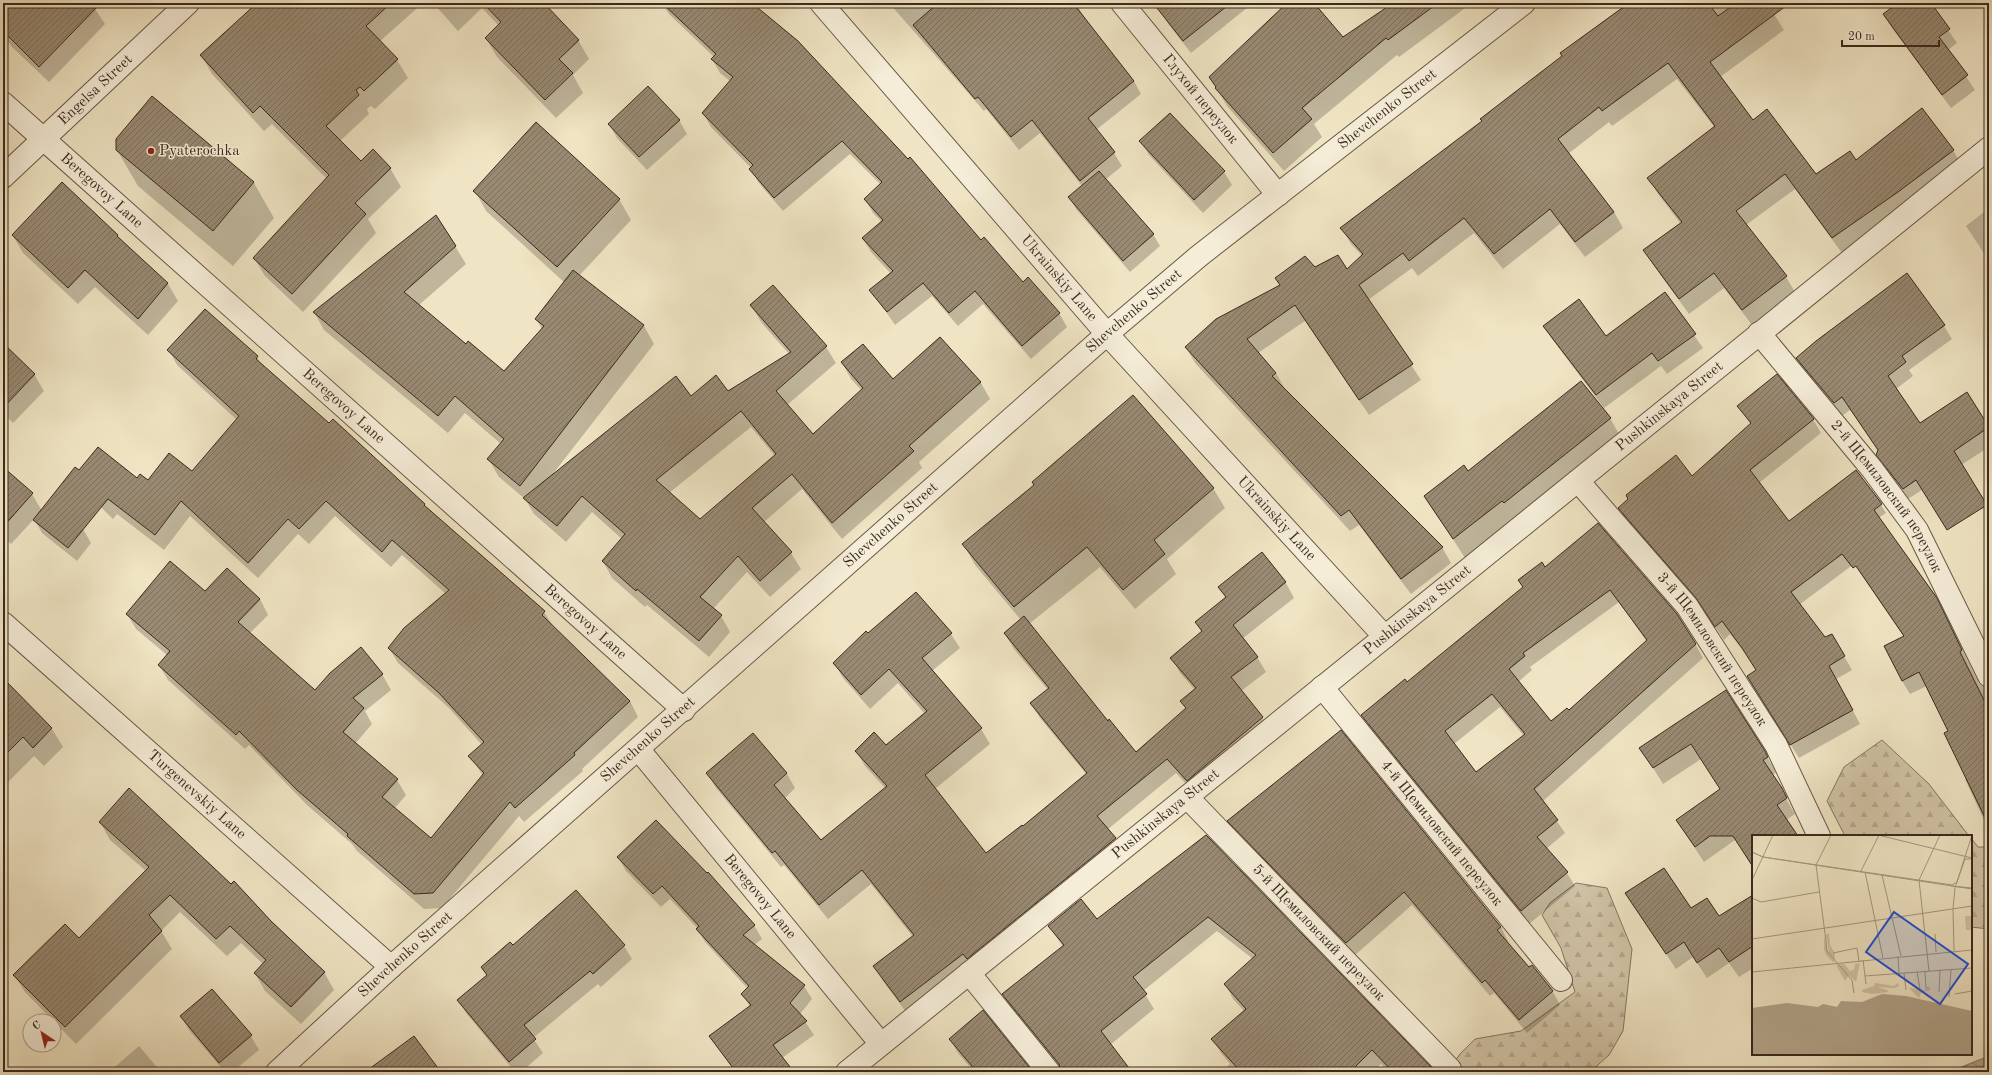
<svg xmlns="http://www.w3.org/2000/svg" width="1992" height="1075" viewBox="0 0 1992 1075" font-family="'Old Standard TT',serif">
  <defs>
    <pattern id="forest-firs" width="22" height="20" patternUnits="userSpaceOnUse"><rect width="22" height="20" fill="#d1c4a7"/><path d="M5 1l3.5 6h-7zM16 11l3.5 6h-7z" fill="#b4a88f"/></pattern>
    <pattern id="water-waves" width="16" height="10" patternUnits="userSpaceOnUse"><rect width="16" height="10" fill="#b2a48b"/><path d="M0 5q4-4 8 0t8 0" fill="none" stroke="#928671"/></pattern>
    <pattern id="building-hatch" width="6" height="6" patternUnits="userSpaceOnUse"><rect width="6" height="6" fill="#998a73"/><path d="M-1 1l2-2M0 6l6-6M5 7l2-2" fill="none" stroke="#7e715e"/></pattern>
  </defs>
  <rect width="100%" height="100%" fill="#efe4c3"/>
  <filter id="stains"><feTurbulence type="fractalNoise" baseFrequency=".005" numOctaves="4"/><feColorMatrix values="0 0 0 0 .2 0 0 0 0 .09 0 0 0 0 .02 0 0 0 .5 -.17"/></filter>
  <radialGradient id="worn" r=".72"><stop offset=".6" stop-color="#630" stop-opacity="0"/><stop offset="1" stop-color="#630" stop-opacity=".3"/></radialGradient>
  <g fill="url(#forest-firs)" stroke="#867662">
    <polygon points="1882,740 1929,784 1969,836 1845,836 1827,801 1844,767"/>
    <polygon points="1971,838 1978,847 1989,847 1989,929 1971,927"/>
    <polygon points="1576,883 1607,888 1632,949 1623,1031 1609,1055 1590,1072 1447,1072 1460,1054 1475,1039 1521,1031 1575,992 1561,948 1542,915 1550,903"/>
  </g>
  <polygon fill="url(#water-waves)" stroke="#83735f" points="1989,1056 1989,1072 1949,1072"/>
  <g fill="#0003" fill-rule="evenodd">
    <polygon points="3,3 91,3 105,24 49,82 12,47 3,34"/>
    <polygon points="257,3 423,3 379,42 397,60 408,78 375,109 371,106 367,109 369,114 340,141 361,162 390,168 401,187 368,219 376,233 303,312 265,276 254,258 327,179 272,124 264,131 212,74 201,55"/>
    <polygon points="433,3 547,3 545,6 578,40 589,59 573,75 583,93 556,118 497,57 486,38 499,26 482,8 458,31"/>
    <polygon points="662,3 757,3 759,5 756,8 1023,283 1059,313 1067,327 1031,359 983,304 958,326 932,296 895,325 871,290 891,274 871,252 863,239 882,222 873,213 865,199 881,185 850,154 783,211 758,182 751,168 711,127 703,113 730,81 720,73 712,59 714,57 669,14"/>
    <polygon points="889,3 1079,3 1080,5 1078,7 1092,29 1134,81 1141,94 1096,130 1114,153 1122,166 1105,180 1153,234 1160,246 1130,272 1076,209 1069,197 1082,186 1040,133 1019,150 986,109 984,111"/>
    <polygon points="1174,3 1253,3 1191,53 1169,25 1162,13"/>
    <polygon points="1279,3 1313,3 1343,39 1395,3 1472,3 1399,57 1397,55 1314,124 1322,137 1284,171 1227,106 1210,77 1283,9"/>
    <polygon points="1628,3 1767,3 1784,30 1720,77 1753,121 1815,176 1856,161 1953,150 1962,166 1842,253 1795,189 1746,225 1786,277 1795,292 1752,325 1724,288 1689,314 1654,266 1645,251 1681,224 1658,194 1649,178 1715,128 1677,79 1612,126 1609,122 1568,154 1614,212 1623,228 1585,257 1560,224 1503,269 1474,233 1418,276 1412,268 1368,300 1421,380 1369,415 1305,321 1258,353 1276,373 1285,389 1442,547 1451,563 1411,594 1359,525 1350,531 1195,363 1186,347 1315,268 1347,270 1362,256 1351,244 1342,229 1483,121 1563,56 1561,53"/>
    <polygon points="1899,3 1929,3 1957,43 1948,50 1975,90 1951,108 1892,28 1884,14"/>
    <polygon points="152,98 254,183 274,218 233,266 138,186 117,150"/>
    <polygon points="1170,114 1224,172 1232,185 1203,213 1149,155 1141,142"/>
    <polygon points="679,120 687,134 647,170 617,138 609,124"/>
    <path d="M475,191L619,199L631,220L579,276L644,326L654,344L552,475L691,397L728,392L789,354L761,322L751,305L773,286L826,347L836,363L787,405L813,436L862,391L851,379L842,363L893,380L940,338L981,383L990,399L919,462L922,468L842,539L802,489L764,522L791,553L801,569L770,597L747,572L713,609L721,616L730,632L709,657L647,605L645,607L612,578L603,561L622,539L592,512L566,542L534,514L525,499L499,477L489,460L501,444L465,413L448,433L324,330L314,312L455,246L466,264L419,305L466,345L504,373L542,329L536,319L565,283L486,211ZM751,427L775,456L700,520L669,493Z"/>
    <polygon points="1989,208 1989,261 1966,226"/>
    <polygon points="117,235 120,240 168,284 178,301 148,335 95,287 78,304 23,253 13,236"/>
    <polygon points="1665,294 1703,348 1667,374 1661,366 1604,408 1552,339 1544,326 1606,337"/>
    <polygon points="1944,326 1952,339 1909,370 1913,376 1896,389 1920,424 1966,394 1989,429 1989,447 1908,499 1885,468 1877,454 1879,451 1850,410 1842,416 1805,372 1797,358"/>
    <polygon points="3,344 34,374 44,391 13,423 3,413"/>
    <polygon points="169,350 257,357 262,366 424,504 427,509 544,612 553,626 630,701 638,717 582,769 583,771 524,822 519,816 442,908 424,909 357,851 352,844 307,805 249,745 245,749 168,680 159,665 167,655 136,629 127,614 205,592 260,599 268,615 250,633 315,691 382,674 391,690 365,711 372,724 355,744 397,780 406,795 394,809 431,840 483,776 470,756 482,745 449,708 398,663 389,648 446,594 402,555 391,567 335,516 309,544 298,534 258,578 190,516 164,550 117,514 113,519 84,491 137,479 148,482 192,472 237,420 177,365"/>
    <polygon points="1739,407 1813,419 1821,433 1759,483 1789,522 1878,500 1886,513 1848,538 1944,613 1980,685 1989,689 1989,831 1965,779 1967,779 1949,731 1927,686 1910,694 1902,681 1904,637 1854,564 1799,605 1825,639 1832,635 1852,670 1836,679 1860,724 1799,758 1756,690 1757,671 1751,661 1730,634 1724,640 1705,611 1627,521 1619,508 1692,477 1751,425"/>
    <polygon points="1610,418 1621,438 1465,558 1425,496"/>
    <polygon points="3,468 32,494 42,511 49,502 83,529 91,543 77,561 42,533 34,519 11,544 3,537"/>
    <polygon points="1213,488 1225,508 1167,559 1176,574 1135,609 1100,567 1029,624 1107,722 1136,753 1186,709 1181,701 1195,690 1180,673 1172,658 1202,633 1196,622 1226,598 1219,587 1262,553 1286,583 1294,598 1242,639 1257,657 1266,672 1241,691 1262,717 1271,732 1196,795 1176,773 1107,830 1123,854 909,1016 883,981 875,966 913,937 871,884 828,919 784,865 781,867 716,788 707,773 753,735 787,774 795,788 784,799 821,841 886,789 865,766 856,751 886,747 925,714 898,683 870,709 843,678 834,663 868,635 951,634 960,648 932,671 981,729 990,744 935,789 986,854 1023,828 1087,775 1040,718 1031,703 1048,690 1014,649 1005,634 1021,620 975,565 964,545"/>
    <path d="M1598,525L1695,644L1703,658L1543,801L1565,833L1546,849L1567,873L1575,886L1529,924L1370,728L1362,715L1407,684L1524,588L1519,580L1545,568ZM1619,602L1647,642L1569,712L1551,722L1518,682L1532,670L1530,667ZM1500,707L1524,736L1476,773L1454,744Z"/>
    <polygon points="3,679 52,729 63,747 44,766 34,756 3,787"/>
    <polygon points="1726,691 1774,768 1776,773 1772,775 1795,814 1786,820 1797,836 1753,836 1753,867 1735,840 1704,862 1677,821 1721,789 1701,759 1663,784 1641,748"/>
    <polygon points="1341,732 1501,927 1508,941 1506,943 1529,968 1531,967 1553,992 1560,1005 1527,1033 1494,993 1490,996 1412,905 1354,956 1237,835 1229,821"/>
    <polygon points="100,822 270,922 324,972 334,990 301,1024 265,991 255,973 263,964 241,943 227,956 180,912 161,931 172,949 76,1044 25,992 14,975 79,939 146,871 110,840"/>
    <polygon points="1206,836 1434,1072 1388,1072 1381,1064 1373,1072 1220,1072 1230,1064 1221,1053 1212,1039 1244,1011 1233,999 1225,984 1253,959 1217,931 1143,991 1154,1009 1110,1045 1131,1072 1062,1072 1012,1009 1003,994 1063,947 1049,926 1097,921"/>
    <polygon points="618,857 754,925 762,939 754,945 804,986 812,999 800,1014 814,1035 782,1058 792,1072 735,1072 711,1036 750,1007 743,994 748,989 705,942 697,928 670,899 661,907 626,871"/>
    <polygon points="1753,896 1753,968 1739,977 1729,963 1707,978 1693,957 1676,969 1636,909 1691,910 1719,918"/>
    <polygon points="624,946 632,959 601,987 598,984 533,1038 543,1053 521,1072 515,1072 466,1013 459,1000 487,976 482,968 513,947"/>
    <polygon points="181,1016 251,1036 259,1050 232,1072 225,1072 189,1030"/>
    <polygon points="950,1039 1032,1072 974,1072 958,1053"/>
    <polygon points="139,1046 161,1072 109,1072"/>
  </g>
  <g fill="url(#building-hatch)" stroke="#3c291d" fill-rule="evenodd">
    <polygon points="3,3 101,3 39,67 3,31"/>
    <polygon points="257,3 391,3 366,26 398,59 364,91 360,87 356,90 359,95 326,126 361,161 373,149 391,168 355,203 366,214 292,294 253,258 329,175 260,106 253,113 200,55"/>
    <polygon points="483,3 544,3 579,40 559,59 573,73 545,100 485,38 501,22"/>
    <polygon points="662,3 752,3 798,41 908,159 910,157 981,240 984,237 1023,282 1028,277 1060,313 1022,346 975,291 949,313 923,283 887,312 869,290 893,271 862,238 883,220 864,199 882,182 842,141 774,198 749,169 753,165 702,113 733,77 711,59 716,54"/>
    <polygon points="938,3 1073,3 1134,81 1088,118 1115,152 1080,181 1032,120 1011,137 978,97 975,99 913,25"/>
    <polygon points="1153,3 1231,3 1183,41"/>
    <polygon points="1287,3 1314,3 1343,37 1393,3 1438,3 1388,40 1386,38 1302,108 1312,119 1273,153 1215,88 1216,87 1209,77"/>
    <polygon points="1629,3 1708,3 1718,16 1736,3 1790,3 1710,62 1753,120 1767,109 1816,174 1850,151 1856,160 1922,108 1954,150 1898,192 1832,238 1785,174 1736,211 1787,276 1742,310 1714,273 1679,299 1643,250 1682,222 1647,178 1715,126 1668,63 1602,111 1599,107 1558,139 1614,212 1575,242 1550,209 1494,254 1464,218 1409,261 1403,253 1359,285 1413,364 1359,400 1295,305 1247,339 1276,373 1272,376 1443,547 1401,579 1349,510 1341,516 1185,347 1216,319 1280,285 1275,278 1305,256 1315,267 1338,255 1347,269 1363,254 1340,228 1482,121 1480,119 1562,56 1560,53"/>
    <polygon points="1898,3 1931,3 1950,29 1939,37 1968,75 1942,95 1883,14"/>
    <polygon points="648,86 680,120 639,157 608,124"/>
    <polygon points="152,96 254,182 213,231 116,150 116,139"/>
    <polygon points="1170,113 1225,171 1194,200 1139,141"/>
    <polygon points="536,122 620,199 557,267 473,191"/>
    <polygon points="1099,171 1154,234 1123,261 1068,197"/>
    <polygon points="62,182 118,235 117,236 168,283 138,319 85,270 68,288 12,235"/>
    <polygon points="436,215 456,246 404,292 466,344 468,341 504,371 544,326 535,319 573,270 644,325 520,486 487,459 504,439 455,396 438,416 313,312"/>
    <polygon points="1907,273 1945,325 1902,356 1906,362 1888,376 1920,423 1967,392 1989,427 1954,451 1987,505 1947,530 1916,480 1903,489 1876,455 1878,450 1842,397 1834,403 1796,358 1816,341"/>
    <path d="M773,285L827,346L776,391L813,434L863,388L841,362L863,344L893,379L940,337L981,382L909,446L914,451L832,523L792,474L752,508L792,552L760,581L738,556L700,597L722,615L699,641L637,589L636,591L602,561L625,534L582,496L557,526L523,498L676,376L691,396L716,375L728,391L791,352L750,305ZM741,411L776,454L700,519L656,480Z"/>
    <polygon points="1665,292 1696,334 1658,361 1652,353 1596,395 1543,326 1579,299 1606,336"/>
    <polygon points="205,309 258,356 256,359 329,423 333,419 425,504 424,505 545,611 542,615 630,701 574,753 575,755 515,808 510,802 433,893 414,894 347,836 348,834 297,790 239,731 236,735 158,665 170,651 126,614 170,561 205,591 227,568 260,599 238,622 315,690 330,673 361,647 383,674 353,698 364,708 343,732 398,779 382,797 431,838 484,773 468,756 484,742 439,693 388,648 404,628 449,590 392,540 382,552 326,501 299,529 288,519 248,563 181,501 155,535 108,499 68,548 33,520 75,467 79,470 98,447 137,478 140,474 148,480 169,453 192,471 239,416 167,350"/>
    <polygon points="3,343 35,374 3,408"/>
    <polygon points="1777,374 1814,419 1750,470 1789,521 1856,470 1882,504 1874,510 1937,598 1962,650 1960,652 1989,710 1989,826 1944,733 1948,731 1919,672 1902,681 1884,646 1904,636 1856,566 1853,568 1842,554 1791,592 1825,637 1832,634 1845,656 1829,666 1853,710 1790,745 1747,676 1756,670 1742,648 1722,621 1715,627 1696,598 1618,508 1628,499 1626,495 1676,455 1692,476 1751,423 1737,406"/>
    <polygon points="1581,381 1611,418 1504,503 1502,501 1453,539 1424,496 1464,465 1468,471"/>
    <polygon points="1133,395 1214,488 1154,540 1165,554 1123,590 1087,547 1014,607 962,544 1034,485 1032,482"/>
    <polygon points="3,467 33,493 3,527"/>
    <path d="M1598,523L1677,614L1696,644L1534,789L1558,820L1537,837L1568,872L1521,911L1361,715L1405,679L1407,682L1523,587L1518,580L1542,562L1545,567ZM1610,590L1647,640L1569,710L1567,708L1551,721L1509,669L1525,656L1523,653ZM1492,694L1525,734L1476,772L1445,731Z"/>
    <polygon points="1262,552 1286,582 1233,625 1258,657 1231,677 1263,717 1187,781 1167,759 1097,816 1116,838 967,959 963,954 900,1002 873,966 914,935 862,870 819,905 775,851 772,853 706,773 753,733 787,773 774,785 821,840 887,786 855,751 874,732 886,745 927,711 889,669 861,695 833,663 866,631 868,633 916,592 952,633 922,658 982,728 925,775 986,853 1022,825 1023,826 1087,773 1030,703 1049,688 1004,633 1024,616 1108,721 1109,719 1136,752 1186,708 1180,701 1196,688 1170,658 1202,631 1195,622 1226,597 1218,587"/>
    <polygon points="3,678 52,728 33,748 23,737 3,757"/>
    <polygon points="1726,690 1765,751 1768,757 1763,760 1782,788 1787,798 1777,805 1798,836 1753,836 1753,867 1733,836 1710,836 1695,847 1676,820 1720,789 1691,744 1653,768 1639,748"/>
    <polygon points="1341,730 1501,927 1497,930 1529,967 1532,965 1553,991 1519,1020 1485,980 1482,983 1404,892 1346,943 1227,821"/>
    <polygon points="129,788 231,884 234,881 271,921 325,972 291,1007 254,973 266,960 230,926 216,939 170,895 149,915 162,931 65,1027 13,975 65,924 79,938 149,867 99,822"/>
    <polygon points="656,820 707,873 708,872 755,925 743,935 805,985 790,1003 807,1021 773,1045 794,1072 736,1072 709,1036 751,1005 741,994 749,986 696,929 699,926 662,886 653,894 617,857"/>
    <polygon points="1206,835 1208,837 1436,1072 1393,1072 1372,1050 1350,1072 1241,1072 1211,1039 1246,1009 1224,984 1256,955 1208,917 1133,977 1147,994 1101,1031 1132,1072 1061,1072 1059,1064 1002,994 1064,945 1048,926 1081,899 1097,919"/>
    <polygon points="1664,868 1691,908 1707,898 1719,916 1753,895 1753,946 1729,962 1719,948 1697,963 1684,942 1666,954 1625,893"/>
    <polygon points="576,890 625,945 593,974 590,971 524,1025 536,1039 509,1062 457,1000 487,975 481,967 510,942 513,945"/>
    <polygon points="212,989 252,1035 219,1063 180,1016"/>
    <polygon points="983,1010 1033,1072 977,1072 949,1039"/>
    <polygon points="414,1036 441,1072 365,1072"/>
  </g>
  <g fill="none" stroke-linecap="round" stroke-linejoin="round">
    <g stroke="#695846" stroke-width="24">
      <g id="minor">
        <path id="s1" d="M821,3L1107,334L1385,637"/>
        <path id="s2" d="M1122,3L1278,195"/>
        <path id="s3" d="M3,103L684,710"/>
        <path id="s4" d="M3,177L188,3"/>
        <path id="s5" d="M1759,333L1872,469L1917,530L1989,676"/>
        <path id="s6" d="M1578,481L1687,606L1776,745L1819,836"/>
        <path id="s7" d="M3,623L391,967"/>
        <path id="s8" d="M1322,687L1561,980"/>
        <path id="s9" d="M639,750L881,1044"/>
        <path id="s10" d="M1187,797L1450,1069"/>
        <polyline points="969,973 1049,1072"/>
        <path id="s11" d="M277,1072L391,967L1107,334L1199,256L1524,3"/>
        <path id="s12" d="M847,1072L1989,148"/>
      </g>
    </g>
    <use href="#minor" stroke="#f5edd8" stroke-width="22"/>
  </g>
  <circle fill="#8f2418" stroke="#f5edd8" stroke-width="1.5" cx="151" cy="151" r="4"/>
  <g text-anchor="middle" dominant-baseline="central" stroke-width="3" stroke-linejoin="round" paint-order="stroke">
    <g font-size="15" fill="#3c291d" stroke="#f5edd8">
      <text stroke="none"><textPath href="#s4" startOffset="127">Engelsa Street</textPath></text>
      <text stroke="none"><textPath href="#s2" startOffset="124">Глухой переулок</textPath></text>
      <text stroke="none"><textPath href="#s11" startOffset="1470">Shevchenko Street</textPath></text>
      <text stroke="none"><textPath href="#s3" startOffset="132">Beregovoy Lane</textPath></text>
      <text stroke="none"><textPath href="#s1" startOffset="364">Ukrainskiy Lane</textPath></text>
      <text stroke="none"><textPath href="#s11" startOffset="1146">Shevchenko Street</textPath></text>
      <text stroke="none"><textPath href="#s12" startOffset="1058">Pushkinskaya Street</textPath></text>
      <text stroke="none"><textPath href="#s3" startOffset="456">Beregovoy Lane</textPath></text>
      <text stroke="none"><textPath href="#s5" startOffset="208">2-й Щемиловский переулок</textPath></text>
      <text stroke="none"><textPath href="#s1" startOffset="688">Ukrainskiy Lane</textPath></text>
      <text stroke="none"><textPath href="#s11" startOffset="822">Shevchenko Street</textPath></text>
      <text stroke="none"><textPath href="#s12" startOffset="734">Pushkinskaya Street</textPath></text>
      <text stroke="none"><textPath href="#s3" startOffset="780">Beregovoy Lane</textPath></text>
      <text stroke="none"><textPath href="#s6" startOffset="216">3-й Щемиловский переулок</textPath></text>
      <text stroke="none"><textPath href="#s11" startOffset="498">Shevchenko Street</textPath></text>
      <text stroke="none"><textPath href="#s7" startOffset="259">Turgenevskiy Lane</textPath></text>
      <text stroke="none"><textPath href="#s12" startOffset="410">Pushkinskaya Street</textPath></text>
      <text stroke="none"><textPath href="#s8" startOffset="189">4-й Щемиловский переулок</textPath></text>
      <text stroke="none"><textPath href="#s9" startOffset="190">Beregovoy Lane</textPath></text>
      <text stroke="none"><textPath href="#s10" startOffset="189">5-й Щемиловский переулок</textPath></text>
      <text stroke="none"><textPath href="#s11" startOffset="174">Shevchenko Street</textPath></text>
    </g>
    <g font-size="15" fill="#3c291d" stroke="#f5edd8" text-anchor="start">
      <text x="159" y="151">Pyaterochka</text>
    </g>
  </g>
  <g transform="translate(1752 835)">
    <rect width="220" height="220" fill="#efe4c3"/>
    <path d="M213,81H220V95H214ZM77,98L78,110L83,118L82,128L74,120L72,114V103H73L75,115L77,117L74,100ZM108,128L104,147L97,140L93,146L84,130L92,129L98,136L102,135L103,129ZM123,148L142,151L146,148L147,151L143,153L125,152L135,155L136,157L120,159L110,157V155L122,151ZM175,151L178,152V155L169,158L167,163L157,153L174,155Z" fill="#d1c4a7"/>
    <path d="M130,159L154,161L220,176V220H0V173L35,168L66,172L71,169L85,172L89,166L110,167Z" fill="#b2a48b"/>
    <path fill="none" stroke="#a79981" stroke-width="1" d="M79,0L64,30L74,106L75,116L100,145L102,158M126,0L220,23M0,17L11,22L220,54M0,17L11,22L200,50L205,47L213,24H220M109,36L127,0M113,37L131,123M130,40L149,121M0,45L21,0M199,51L220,53M0,63L9,67L67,57M183,99L184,117M0,104L220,71M202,116L201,74L203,53L220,0M81,118L105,113L107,126M146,121L147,138M111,125L114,149M177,136L167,45L188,0M0,137L220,115M165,137L168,154M173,137L174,154M152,138L154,155M113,141L220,133M187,157L188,136M203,159L220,156M197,162L199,135"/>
    <path fill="#1d4ed8" fill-opacity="0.15" stroke="#1d4ed8" stroke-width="2" d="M142,77L216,129L188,169L114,117Z"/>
    <rect width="220" height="220" fill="none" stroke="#3c291d" stroke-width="2"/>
  </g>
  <rect width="1992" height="1075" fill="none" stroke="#efe4c3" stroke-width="16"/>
  <rect x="4" y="4" width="1984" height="1067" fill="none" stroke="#3c291d" stroke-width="2"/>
  <rect x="8" y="8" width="1976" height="1059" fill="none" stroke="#3c291d"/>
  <g transform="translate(42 1033) rotate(325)"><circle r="19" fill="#f5edd8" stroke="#ab9f8d"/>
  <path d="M0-3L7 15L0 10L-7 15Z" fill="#8f2418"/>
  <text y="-6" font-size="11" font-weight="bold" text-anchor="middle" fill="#3c291d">С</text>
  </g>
  <path d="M1842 40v6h97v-6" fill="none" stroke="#3c291d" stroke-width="2"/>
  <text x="1848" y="40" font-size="12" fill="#3c291d" stroke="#f5edd8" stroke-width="3" paint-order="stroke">20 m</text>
  <rect width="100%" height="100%" filter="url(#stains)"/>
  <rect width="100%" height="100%" fill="url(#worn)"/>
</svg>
